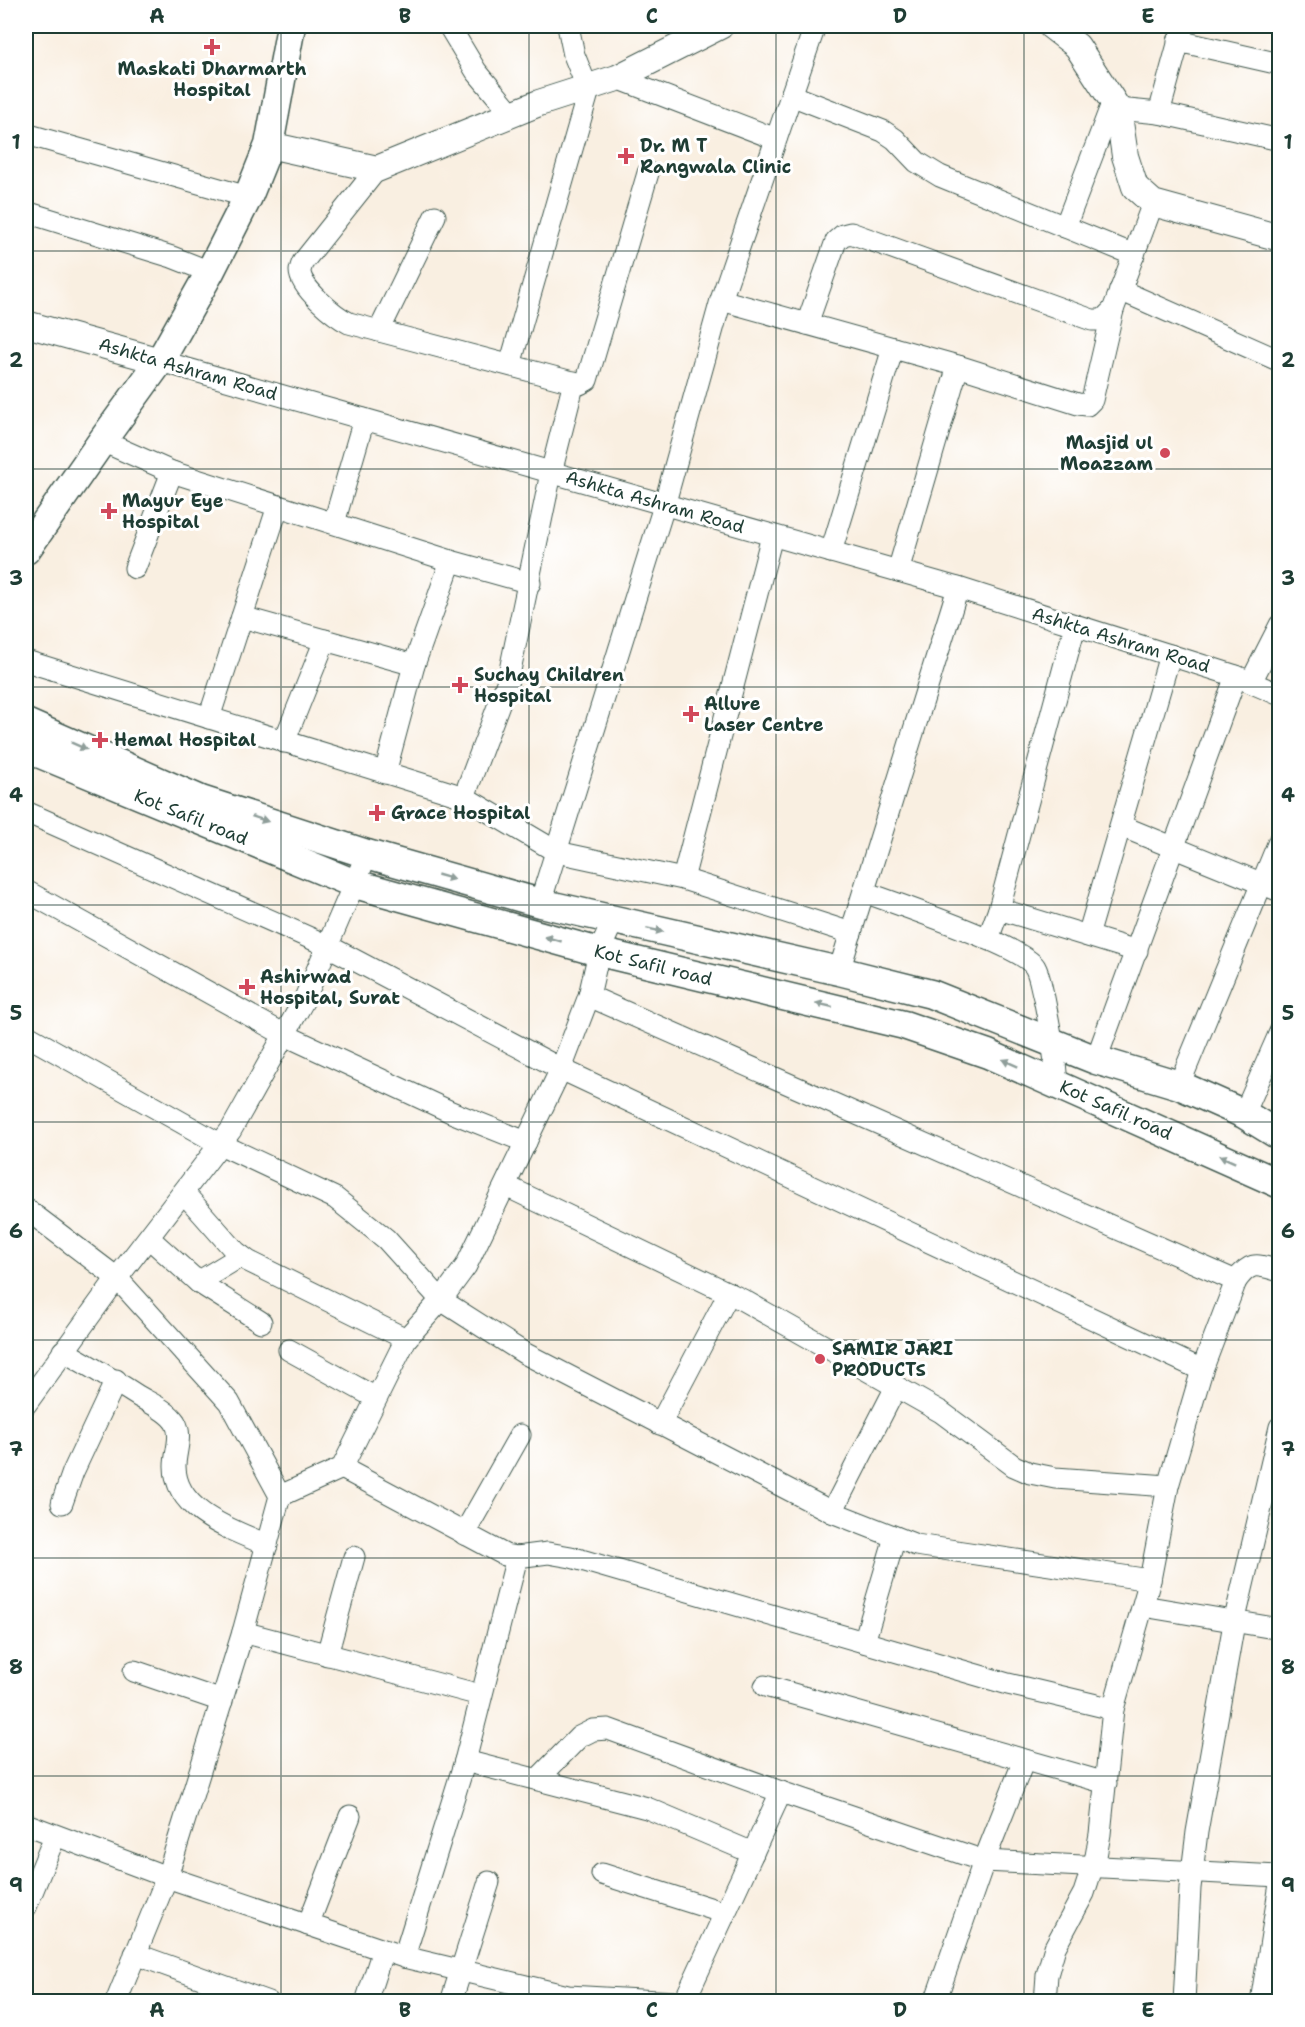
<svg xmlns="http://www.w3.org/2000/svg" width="1305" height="2027" viewBox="0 0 1305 2027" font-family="'Shantell Sans',sans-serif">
  <rect width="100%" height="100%" fill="#fff"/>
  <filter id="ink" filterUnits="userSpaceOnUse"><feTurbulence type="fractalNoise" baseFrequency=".0167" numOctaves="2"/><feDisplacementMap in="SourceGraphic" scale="12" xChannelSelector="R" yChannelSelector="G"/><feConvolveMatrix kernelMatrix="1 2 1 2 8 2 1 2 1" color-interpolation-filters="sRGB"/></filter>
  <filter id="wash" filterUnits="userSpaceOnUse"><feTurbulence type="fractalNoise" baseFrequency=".008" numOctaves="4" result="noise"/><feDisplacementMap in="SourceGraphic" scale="24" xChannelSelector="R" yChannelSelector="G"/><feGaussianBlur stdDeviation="1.35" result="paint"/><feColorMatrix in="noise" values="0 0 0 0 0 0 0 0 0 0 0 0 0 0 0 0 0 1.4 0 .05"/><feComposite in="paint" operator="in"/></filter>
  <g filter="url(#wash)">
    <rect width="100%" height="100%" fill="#f9efe1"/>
  </g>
  <g filter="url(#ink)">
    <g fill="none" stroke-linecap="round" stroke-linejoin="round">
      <g stroke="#40584e" stroke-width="23">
        <g id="minor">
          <polyline points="449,26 476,71 512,114"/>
          <polyline points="568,26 574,55 587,87"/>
          <polyline points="1178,41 1280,64"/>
          <polyline points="617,78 776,139"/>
          <polyline points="791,95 883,131 895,139 917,162 940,176 1134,255"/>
          <polyline points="1118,109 1159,113 1280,140"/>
          <polyline points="1159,113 1183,26"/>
          <polyline points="26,134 248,197"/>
          <path d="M377,169L303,262C302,263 300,270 300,271C300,288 335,316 349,323L580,384L587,380L648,173"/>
          <polyline points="26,212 172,257 210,272"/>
          <polyline points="1065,227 1113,101"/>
          <polyline points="1120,290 1280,361"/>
          <polyline points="721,300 958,366 1078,404 1087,405 1092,400 1113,310"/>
          <polyline points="807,324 836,241 843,235 851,233 1092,320 1103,320 1113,310 1153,203"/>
          <polyline points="379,331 435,216"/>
          <polyline points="160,361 958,588 1236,676 1280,695"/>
          <polyline points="510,365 590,86"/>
          <polyline points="102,441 172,472 451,561 530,583"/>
          <polyline points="334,523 364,419"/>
          <polyline points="831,552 893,348"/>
          <polyline points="135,568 172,472"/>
          <polyline points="898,571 958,366"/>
          <polyline points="242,617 414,665"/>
          <polyline points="26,661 464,797 557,852 683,879 851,933"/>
          <polyline points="1251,682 1280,625"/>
          <polyline points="209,718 278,506"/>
          <polyline points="284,742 325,640"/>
          <polyline points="385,773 414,665 451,561"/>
          <polyline points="464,797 508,680 551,473 574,382"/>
          <polyline points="26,812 328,946 561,1069 1202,1370"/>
          <polyline points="1121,826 1280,891"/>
          <polyline points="683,879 772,536"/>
          <polyline points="26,891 285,1035 451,1112 526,1142"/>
          <path d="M864,892C894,903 1022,946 1035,967C1040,976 1041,988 1044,998C1050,1028 1055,1053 1057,1084"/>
          <polyline points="540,903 664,506 721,300 815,26"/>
          <polyline points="999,909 1137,951"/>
          <polyline points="1088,936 1170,655"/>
          <polyline points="988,939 999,909 1075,626"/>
          <polyline points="839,971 958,588"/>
          <polyline points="589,996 1236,1281"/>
          <polyline points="26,1035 220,1144 335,1198 386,1239 441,1300 524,1353 832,1512 916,1545 1150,1580"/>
          <polyline points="1096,1060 1236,676"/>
          <polyline points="1179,1085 1280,839"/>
          <polyline points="1244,1114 1280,1032"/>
          <polyline points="506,1186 741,1299 941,1412 1014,1466 1030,1473 1055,1478 1168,1486"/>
          <polyline points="184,1193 236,1252 248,1261 406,1339"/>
          <polyline points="26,1209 117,1278 229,1402 280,1496 243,1632 167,1877 116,2002"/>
          <polyline points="149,1238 198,1282 261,1322"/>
          <polyline points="198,1282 241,1256"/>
          <polyline points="289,1350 376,1398"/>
          <path d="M63,1351C89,1365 113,1380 138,1396C150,1403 167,1410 175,1422C183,1435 175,1452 175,1466C175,1512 233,1530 267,1545"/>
          <polyline points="26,1404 117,1278 231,1130 305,998 367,854"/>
          <polyline points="660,1424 729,1293"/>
          <polyline points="342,1468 505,1555 517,1557 548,1553 571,1557 1008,1684 1113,1709"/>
          <polyline points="280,1496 342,1468 406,1339 441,1300 466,1266 561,1069 589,996 599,952 613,921"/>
          <polyline points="62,1503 73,1472 116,1380"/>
          <polyline points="832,1512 896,1387"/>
          <polyline points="464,1534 520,1435"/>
          <polyline points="1143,1606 1280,1629"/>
          <polyline points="243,1632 480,1695"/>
          <polyline points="864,1642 895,1537"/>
          <polyline points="327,1655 354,1557"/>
          <polyline points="134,1671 222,1701"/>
          <polyline points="765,1686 1106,1783"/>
          <polyline points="465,1761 647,1808 753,1853"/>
          <polyline points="538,1779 579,1737 593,1730 608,1729 781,1792 984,1861 1280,1876"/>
          <polyline points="26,1824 167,1877 404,1957 568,1996 676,2002"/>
          <polyline points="602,1874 725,1913"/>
          <polyline points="26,1907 55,1836"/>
          <polyline points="308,1925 350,1816"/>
          <polyline points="135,1954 268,2002"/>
          <polyline points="404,1957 465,1761 517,1557"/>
          <polyline points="366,2002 383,1950"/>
          <polyline points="451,2002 489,1882"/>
          <polyline points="684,2002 781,1792"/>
          <polyline points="935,2002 984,1861 1024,1760"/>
          <path d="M1045,2002L1047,1975L1055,1947L1084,1893L1096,1856L1100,1834L1113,1709L1150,1580L1168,1486L1202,1370L1236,1281C1251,1260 1257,1265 1280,1271"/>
          <polyline points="1184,2002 1190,1888 1197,1832 1234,1623 1280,1427"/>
          <polyline points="1261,2002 1280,1884"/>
        </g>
      </g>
      <g stroke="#40584e" stroke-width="28">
        <g id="tertiary">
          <polyline points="1051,26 1077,46 1118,109 1125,156 1135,187 1153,203 1280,238"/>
          <polyline points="269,145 377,169 539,103 617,78 720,26"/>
          <polyline points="26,324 160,361"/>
        </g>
      </g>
      <g stroke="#40584e" stroke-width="31">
        <g id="secondary">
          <polyline points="26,550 102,441 160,361 210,272 248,197 269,145 291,26"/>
          <polyline points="26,723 201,800 367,854 540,903 839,971 931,994 1096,1060 1179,1085 1244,1114 1280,1136"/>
          <polyline points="26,748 355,884 599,952 904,1025 988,1054 1280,1184"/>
        </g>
      </g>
      <use href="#minor" stroke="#fff" stroke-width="21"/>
      <use href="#tertiary" stroke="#fff" stroke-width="26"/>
      <use href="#secondary" stroke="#fff" stroke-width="28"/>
    </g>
    <defs><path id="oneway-solid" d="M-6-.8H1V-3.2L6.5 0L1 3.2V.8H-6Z" transform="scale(1.5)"/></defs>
    <g fill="#8f9e9a">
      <use href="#oneway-solid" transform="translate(79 746) rotate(24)"/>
      <use href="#oneway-solid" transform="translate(260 819) rotate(18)"/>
      <use href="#oneway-solid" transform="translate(446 877) rotate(16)"/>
      <use href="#oneway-solid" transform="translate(655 930) rotate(12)"/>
      <use href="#oneway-solid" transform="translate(553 939) rotate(-164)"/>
      <use href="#oneway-solid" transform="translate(824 1005) rotate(-167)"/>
      <use href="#oneway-solid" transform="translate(1010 1063) rotate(-156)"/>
      <use href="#oneway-solid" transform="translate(1227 1159) rotate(-156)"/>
    </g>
  </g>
  <path fill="none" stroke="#1f3d34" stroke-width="1.5" stroke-opacity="0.55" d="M281,26V2002M529,26V2002M776,26V2002M1024,26V2002M26,251H1280M26,469H1280M26,687H1280M26,905H1280M26,1122H1280M26,1340H1280M26,1558H1280M26,1776H1280"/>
  <g fill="#d1495b" stroke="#fff" stroke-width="2">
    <path d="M209 38h6v6h6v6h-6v6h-6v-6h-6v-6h6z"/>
    <path d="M623 147h6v6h6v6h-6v6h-6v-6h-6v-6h6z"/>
    <circle cx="1165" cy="453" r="6"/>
    <path d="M106 502h6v6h6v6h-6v6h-6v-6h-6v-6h6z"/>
    <path d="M457 676h6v6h6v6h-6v6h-6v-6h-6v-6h6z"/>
    <path d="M688 705h6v6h6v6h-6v6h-6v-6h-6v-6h6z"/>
    <path d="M97 731h6v6h6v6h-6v6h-6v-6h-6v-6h6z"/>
    <path d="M374 804h6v6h6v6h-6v6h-6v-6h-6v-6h6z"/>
    <path d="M244 978h6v6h6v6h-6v6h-6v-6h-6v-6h6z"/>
    <circle cx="820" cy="1359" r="6"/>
  </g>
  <g text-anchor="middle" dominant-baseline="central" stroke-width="6" stroke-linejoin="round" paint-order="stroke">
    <g font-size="18" font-weight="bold" fill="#1f3d34" stroke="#fff" text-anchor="start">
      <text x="212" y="69" text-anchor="middle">Maskati Dharmarth<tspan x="212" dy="21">Hospital</tspan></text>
      <text x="640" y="146">Dr. M T<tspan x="640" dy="21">Rangwala Clinic</tspan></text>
      <text x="1153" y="443" text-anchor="end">Masjid ul<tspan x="1153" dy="21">Moazzam</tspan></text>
      <text x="122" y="501">Mayur Eye<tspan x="122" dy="21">Hospital</tspan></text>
      <text x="474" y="675">Suchay Children<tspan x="474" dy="21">Hospital</tspan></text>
      <text x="704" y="704">Allure<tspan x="704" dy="21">Laser Centre</tspan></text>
      <text x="114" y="740">Hemal Hospital</text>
      <text x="391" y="813">Grace Hospital</text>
      <text x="260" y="977">Ashirwad<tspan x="260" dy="21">Hospital, Surat</tspan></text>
      <text x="832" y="1349">SAMIR JARI<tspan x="832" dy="21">PRODUCTS</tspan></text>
    </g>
    <g font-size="18" fill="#1f3d34" stroke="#fff">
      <text transform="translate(188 369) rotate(16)">Ashkta Ashram Road</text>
      <text transform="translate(655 502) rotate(16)">Ashkta Ashram Road</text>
      <text transform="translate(1121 640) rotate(17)">Ashkta Ashram Road</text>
      <text transform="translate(191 817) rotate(22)">Kot Safil road</text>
      <text transform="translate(653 965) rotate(14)">Kot Safil road</text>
      <text transform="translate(1116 1110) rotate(24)">Kot Safil road</text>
    </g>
  </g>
  <rect width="1305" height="2027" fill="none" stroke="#fff" stroke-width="66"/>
  <rect x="33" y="33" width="1239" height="1961" fill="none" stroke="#1f3d34" stroke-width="2"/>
  <g font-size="20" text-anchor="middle" font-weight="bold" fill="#1f3d34">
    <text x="157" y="23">A</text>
    <text x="405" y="23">B</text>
    <text x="652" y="23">C</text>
    <text x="900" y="23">D</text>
    <text x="1148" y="23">E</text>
    <text x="16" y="149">1</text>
    <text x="1288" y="149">1</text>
    <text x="16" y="367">2</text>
    <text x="1288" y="367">2</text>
    <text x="16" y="585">3</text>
    <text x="1288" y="585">3</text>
    <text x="16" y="802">4</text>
    <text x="1288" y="802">4</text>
    <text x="16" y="1020">5</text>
    <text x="1288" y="1020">5</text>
    <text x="16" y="1238">6</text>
    <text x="1288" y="1238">6</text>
    <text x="16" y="1456">7</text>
    <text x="1288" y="1456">7</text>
    <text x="16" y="1674">8</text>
    <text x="1288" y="1674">8</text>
    <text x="16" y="1892">9</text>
    <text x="1288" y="1892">9</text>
    <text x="157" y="2017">A</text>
    <text x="405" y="2017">B</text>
    <text x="652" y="2017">C</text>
    <text x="900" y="2017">D</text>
    <text x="1148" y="2017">E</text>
  </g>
</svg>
